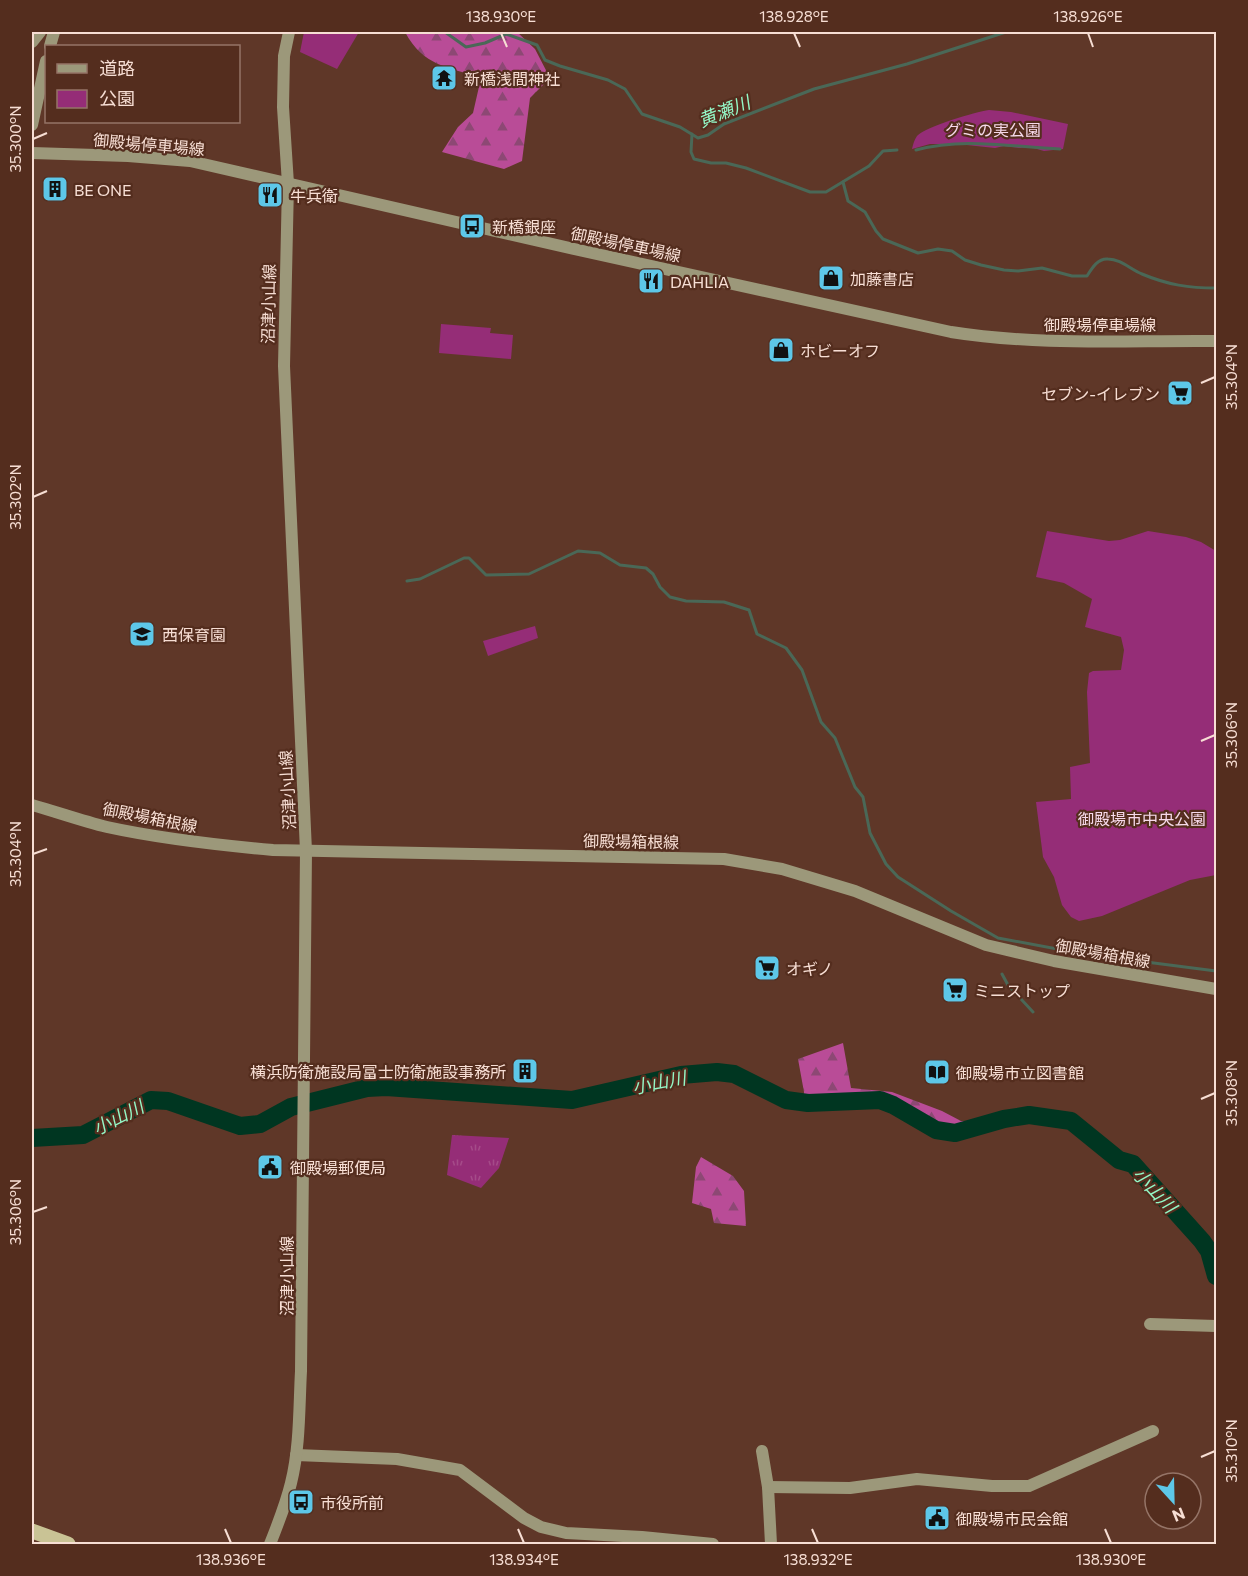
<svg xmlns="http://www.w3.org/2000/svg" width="1248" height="1576" viewBox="0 0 1248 1576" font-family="Commissioner,'Noto Sans JP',sans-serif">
  <defs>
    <pattern id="grass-tufts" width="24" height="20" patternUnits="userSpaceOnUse" patternTransform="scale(1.5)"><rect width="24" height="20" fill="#952d77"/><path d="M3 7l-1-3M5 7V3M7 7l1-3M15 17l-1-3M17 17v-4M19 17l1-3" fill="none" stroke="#a54b89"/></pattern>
    <pattern id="forest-firs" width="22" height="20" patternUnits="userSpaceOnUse" patternTransform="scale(1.5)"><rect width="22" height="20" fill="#b94c97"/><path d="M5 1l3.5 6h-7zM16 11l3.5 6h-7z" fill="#8d4874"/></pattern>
  </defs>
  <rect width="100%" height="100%" fill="#5f3728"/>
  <polygon fill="url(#grass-tufts)" points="452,1135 509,1138 499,1168 481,1188 447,1175"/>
  <g fill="url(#forest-firs)">
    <path d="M405,32H517L535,49L550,78L530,98L522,161L504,169L442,152L458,127L473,113L481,78C447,66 424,67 405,32Z"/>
    <polygon points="843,1043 851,1088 892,1092 942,1111 961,1121 1032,1121 979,1132 938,1137 876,1103 803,1109 804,1092 798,1059"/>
    <polygon points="701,1157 733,1176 744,1191 746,1226 714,1223 711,1209 692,1203 696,1167"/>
  </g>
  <g fill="#952d77">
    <polygon points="304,32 359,32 337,69 300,52"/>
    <path d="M989,110L1011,112L1068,124L1063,149L1044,151L1030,147L1019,148L1004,146L995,148L957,144H930L912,149C913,145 914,140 917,136C927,126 975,112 989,110Z"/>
    <polygon points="441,324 491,328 490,333 513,335 511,359 439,353"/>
    <polygon points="1047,531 1109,541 1120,540 1148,531 1186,537 1201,542 1216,551 1216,875 1190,880 1102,916 1079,921 1071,917 1062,905 1054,877 1043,857 1036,802 1071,799 1070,767 1090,763 1087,692 1089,673 1093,671 1121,670 1124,650 1121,637 1085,627 1092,599 1064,583 1036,577"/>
    <polygon points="535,626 538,638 488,656 483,641"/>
  </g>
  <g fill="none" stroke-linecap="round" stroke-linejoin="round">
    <g stroke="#4a6857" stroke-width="3">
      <polyline points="445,32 466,47 485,43 506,34 537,45 545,60 560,66 608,80 625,89 642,114 680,127 698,138 708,135 724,124 814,89 907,64 1006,32"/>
      <polyline points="692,134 691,152 694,159 711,163 726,163 746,168 810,192 826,192 869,166 883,151 897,150"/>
      <path d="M916,150C964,137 1011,147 1060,149"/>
      <path d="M843,182L848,201L865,212L876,231L883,239L918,253L938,249L952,251L965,260L981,265L1004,270L1018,271L1042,268L1072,276H1087C1092,268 1098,258 1108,259C1121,259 1131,270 1142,274C1168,285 1189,288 1216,288"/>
      <polyline points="407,581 420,579 464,558 469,558 486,575 529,574 578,551 600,553 620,565 646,568 653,574 660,587 670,597 686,601 724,602 749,610 757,634 786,648 802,670 821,722 835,738 855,787 863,797 870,833 886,864 898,877 951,911 998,938 1084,954 1216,971"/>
      <polyline points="1002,974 1008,985 1033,1012"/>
    </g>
    <polyline stroke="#003621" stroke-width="18" points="32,1138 83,1135 151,1100 168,1101 240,1126 260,1124 291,1107 367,1088 386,1087 572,1100 681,1075 717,1072 734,1074 786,1100 808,1103 880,1100 893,1105 936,1130 955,1133 1004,1119 1029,1115 1071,1121 1119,1160 1133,1164 1202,1241 1209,1251 1216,1276"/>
    <g stroke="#9c987a" stroke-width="12">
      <polyline points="32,42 40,32"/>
      <polyline points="50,46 54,32"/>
      <polyline points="32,125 46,61"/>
      <path d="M32,153L128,156L190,161L583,251L951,332C1039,346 1129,340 1216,341"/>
      <path d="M32,805C57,812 82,821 107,827C162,839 217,845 273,850L724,859L782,869L855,891L986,945L1054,961L1216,989"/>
      <polyline points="1150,1324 1216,1326"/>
      <polyline points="762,1451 768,1487 771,1544"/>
      <polyline points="296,1455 397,1459 460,1470 524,1518 541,1527 566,1533 642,1537 713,1544"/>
      <polyline points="768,1487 850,1488 917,1479 992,1486 1029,1486 1153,1431"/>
      <path d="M270,1544C278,1524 286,1504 291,1483C300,1447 299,1408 301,1371L306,851L284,366L288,184L283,107L284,56L289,32"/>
    </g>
    <polyline stroke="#c9c395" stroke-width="15" points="32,1531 68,1544"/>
  </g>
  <path fill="none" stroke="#f7ded4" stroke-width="2" d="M501,33L507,47M794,33L800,47M1088,33L1093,47M33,139L47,133M1201,383L1215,377M33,497L47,491M1201,741L1215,735M33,854L47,849M1201,1099L1215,1093M33,1212L47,1207M1201,1457L1215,1451M225,1529L231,1543M518,1529L524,1543M812,1529L818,1543M1105,1529L1111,1543"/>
  <defs>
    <g id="temple-square" transform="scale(1.35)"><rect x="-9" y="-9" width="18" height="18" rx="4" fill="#5dc7e8" stroke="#542d1e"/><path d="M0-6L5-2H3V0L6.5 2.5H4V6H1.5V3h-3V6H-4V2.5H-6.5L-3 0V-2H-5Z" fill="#111"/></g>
    <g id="building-square" transform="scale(1.35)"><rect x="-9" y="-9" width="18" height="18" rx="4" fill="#5dc7e8" stroke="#542d1e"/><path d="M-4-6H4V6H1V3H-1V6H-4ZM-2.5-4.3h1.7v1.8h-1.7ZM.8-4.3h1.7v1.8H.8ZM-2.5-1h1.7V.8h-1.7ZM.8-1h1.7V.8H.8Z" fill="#111"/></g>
    <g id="restaurant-square" transform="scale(1.35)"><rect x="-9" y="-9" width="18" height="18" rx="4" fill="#5dc7e8" stroke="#542d1e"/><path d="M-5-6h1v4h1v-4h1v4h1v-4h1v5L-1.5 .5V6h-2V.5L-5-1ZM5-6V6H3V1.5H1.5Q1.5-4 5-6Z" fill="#111"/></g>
    <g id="bus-square" transform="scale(1.35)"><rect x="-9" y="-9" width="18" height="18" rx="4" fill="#5dc7e8" stroke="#542d1e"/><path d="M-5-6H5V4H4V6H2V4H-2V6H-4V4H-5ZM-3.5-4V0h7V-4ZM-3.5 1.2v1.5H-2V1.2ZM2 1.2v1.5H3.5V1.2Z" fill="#111"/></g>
    <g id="shop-square" transform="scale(1.35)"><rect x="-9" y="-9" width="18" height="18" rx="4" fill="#5dc7e8" stroke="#542d1e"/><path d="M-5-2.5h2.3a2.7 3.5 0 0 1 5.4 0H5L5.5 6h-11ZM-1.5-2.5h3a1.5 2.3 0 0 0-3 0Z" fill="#111"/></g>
    <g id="supermarket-square" transform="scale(1.35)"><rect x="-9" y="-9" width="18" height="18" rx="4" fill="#5dc7e8" stroke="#542d1e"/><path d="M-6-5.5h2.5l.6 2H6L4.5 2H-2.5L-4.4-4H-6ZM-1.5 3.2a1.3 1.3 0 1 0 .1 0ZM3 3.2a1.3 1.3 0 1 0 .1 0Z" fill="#111"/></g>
    <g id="school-square" transform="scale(1.35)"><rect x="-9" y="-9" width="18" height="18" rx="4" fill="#5dc7e8" stroke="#542d1e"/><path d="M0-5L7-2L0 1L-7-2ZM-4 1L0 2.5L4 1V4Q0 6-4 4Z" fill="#111"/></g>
    <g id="library-square" transform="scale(1.35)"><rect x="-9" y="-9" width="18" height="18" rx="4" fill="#5dc7e8" stroke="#542d1e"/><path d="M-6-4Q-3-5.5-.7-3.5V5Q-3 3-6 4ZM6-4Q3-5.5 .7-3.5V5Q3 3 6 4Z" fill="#111"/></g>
    <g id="civic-square" transform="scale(1.35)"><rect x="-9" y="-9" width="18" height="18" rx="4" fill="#5dc7e8" stroke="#542d1e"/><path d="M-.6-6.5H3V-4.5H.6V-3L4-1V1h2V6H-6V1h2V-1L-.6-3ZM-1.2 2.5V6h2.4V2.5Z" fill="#111"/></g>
  </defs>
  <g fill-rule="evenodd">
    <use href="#temple-square" x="444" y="78"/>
    <use href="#building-square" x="55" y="189"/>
    <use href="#restaurant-square" x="270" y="195"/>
    <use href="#bus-square" x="472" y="226"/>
    <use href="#shop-square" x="831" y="278"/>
    <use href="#restaurant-square" x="651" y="281"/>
    <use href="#shop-square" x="781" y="350"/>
    <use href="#supermarket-square" x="1180" y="393"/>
    <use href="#school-square" x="142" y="634"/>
    <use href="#supermarket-square" x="767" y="968"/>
    <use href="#supermarket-square" x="955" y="990"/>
    <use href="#building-square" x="525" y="1071"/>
    <use href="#library-square" x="937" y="1072"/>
    <use href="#civic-square" x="270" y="1167"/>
    <use href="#bus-square" x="301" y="1502"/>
    <use href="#civic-square" x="937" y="1518"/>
  </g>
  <g text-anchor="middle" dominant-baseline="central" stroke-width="4.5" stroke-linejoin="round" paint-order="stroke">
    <g font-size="16" fill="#f7ded4" stroke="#542d1e" text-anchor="start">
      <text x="464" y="78">新橋浅間神社</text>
      <text x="74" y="189">BE ONE</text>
      <text x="290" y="195">牛兵衛</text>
      <text x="492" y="226">新橋銀座</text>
      <text x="850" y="278">加藤書店</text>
      <text x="670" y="281">DAHLIA</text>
      <text x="800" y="350">ホビーオフ</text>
      <text x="1160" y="393" text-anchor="end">セブン-イレブン</text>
      <text x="162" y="634">西保育園</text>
      <text x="786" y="968">オギノ</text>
      <text x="974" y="990">ミニストップ</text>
      <text x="506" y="1071" text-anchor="end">横浜防衛施設局富士防衛施設事務所</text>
      <text x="956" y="1072">御殿場市立図書館</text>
      <text x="290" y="1167">御殿場郵便局</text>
      <text x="320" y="1502">市役所前</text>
      <text x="956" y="1518">御殿場市民会館</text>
    </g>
    <g font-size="16" fill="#f6d9ea" stroke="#542d1e">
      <text x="993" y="129">グミの実公園</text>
      <text x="1142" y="818">御殿場市中央公園</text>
    </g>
    <g font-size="16" fill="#f7ded4" stroke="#542d1e">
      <text transform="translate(149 144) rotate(5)">御殿場停車場線</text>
      <text transform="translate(626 244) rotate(12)">御殿場停車場線</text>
      <text transform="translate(268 304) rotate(-89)">沼津小山線</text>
      <text x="1100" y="324">御殿場停車場線</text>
      <text transform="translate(287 790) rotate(-93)">沼津小山線</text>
      <text transform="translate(150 817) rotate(11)">御殿場箱根線</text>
      <text transform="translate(631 841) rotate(1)">御殿場箱根線</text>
      <text transform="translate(1103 953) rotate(10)">御殿場箱根線</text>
      <text transform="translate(286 1276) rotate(-90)">沼津小山線</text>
    </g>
    <g font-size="18" font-style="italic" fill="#94f8c7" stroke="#542d1e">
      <text transform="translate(724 111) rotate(-22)">黄瀬川</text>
      <text transform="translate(659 1082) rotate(-11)">小山川</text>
      <text transform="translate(118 1117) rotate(-27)">小山川</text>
      <text transform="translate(1155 1190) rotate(47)">小山川</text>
    </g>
  </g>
  <rect width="1248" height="1576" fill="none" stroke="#542d1e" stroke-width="66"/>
  <rect x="45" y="45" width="195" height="78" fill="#542d1e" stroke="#957467" stroke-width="1.5"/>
  <rect x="57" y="64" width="30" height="9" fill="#9c987a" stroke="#957467" stroke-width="1.5"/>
  <text x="99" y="75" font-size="18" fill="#f7ded4">道路</text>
  <rect x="57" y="90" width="30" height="18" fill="#952d77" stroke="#957467" stroke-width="1.5"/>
  <text x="99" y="105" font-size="18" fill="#f7ded4">公園</text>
  <g transform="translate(1173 1501) rotate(158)"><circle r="28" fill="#542d1e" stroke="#957467" stroke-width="1.5"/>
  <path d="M0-4.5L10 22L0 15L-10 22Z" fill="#5dc7e8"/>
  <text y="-9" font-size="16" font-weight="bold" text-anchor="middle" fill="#f7ded4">N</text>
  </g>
  <rect x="33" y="33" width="1182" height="1510" fill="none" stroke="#f7ded4" stroke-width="2"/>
  <g font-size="15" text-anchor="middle" fill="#f7ded4">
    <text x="501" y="22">138.930°E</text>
    <text x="794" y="22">138.928°E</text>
    <text x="1088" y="22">138.926°E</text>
    <text transform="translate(16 139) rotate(-90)" y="5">35.300°N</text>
    <text transform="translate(1232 377) rotate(-90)" y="5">35.304°N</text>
    <text transform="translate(16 497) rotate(-90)" y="5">35.302°N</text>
    <text transform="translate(1232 735) rotate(-90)" y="5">35.306°N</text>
    <text transform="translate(16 854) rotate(-90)" y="5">35.304°N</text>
    <text transform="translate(1232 1093) rotate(-90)" y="5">35.308°N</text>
    <text transform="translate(16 1212) rotate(-90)" y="5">35.306°N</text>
    <text transform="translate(1232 1451) rotate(-90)" y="5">35.310°N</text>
    <text x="231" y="1565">138.936°E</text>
    <text x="524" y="1565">138.934°E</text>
    <text x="818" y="1565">138.932°E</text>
    <text x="1111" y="1565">138.930°E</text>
  </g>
</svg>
